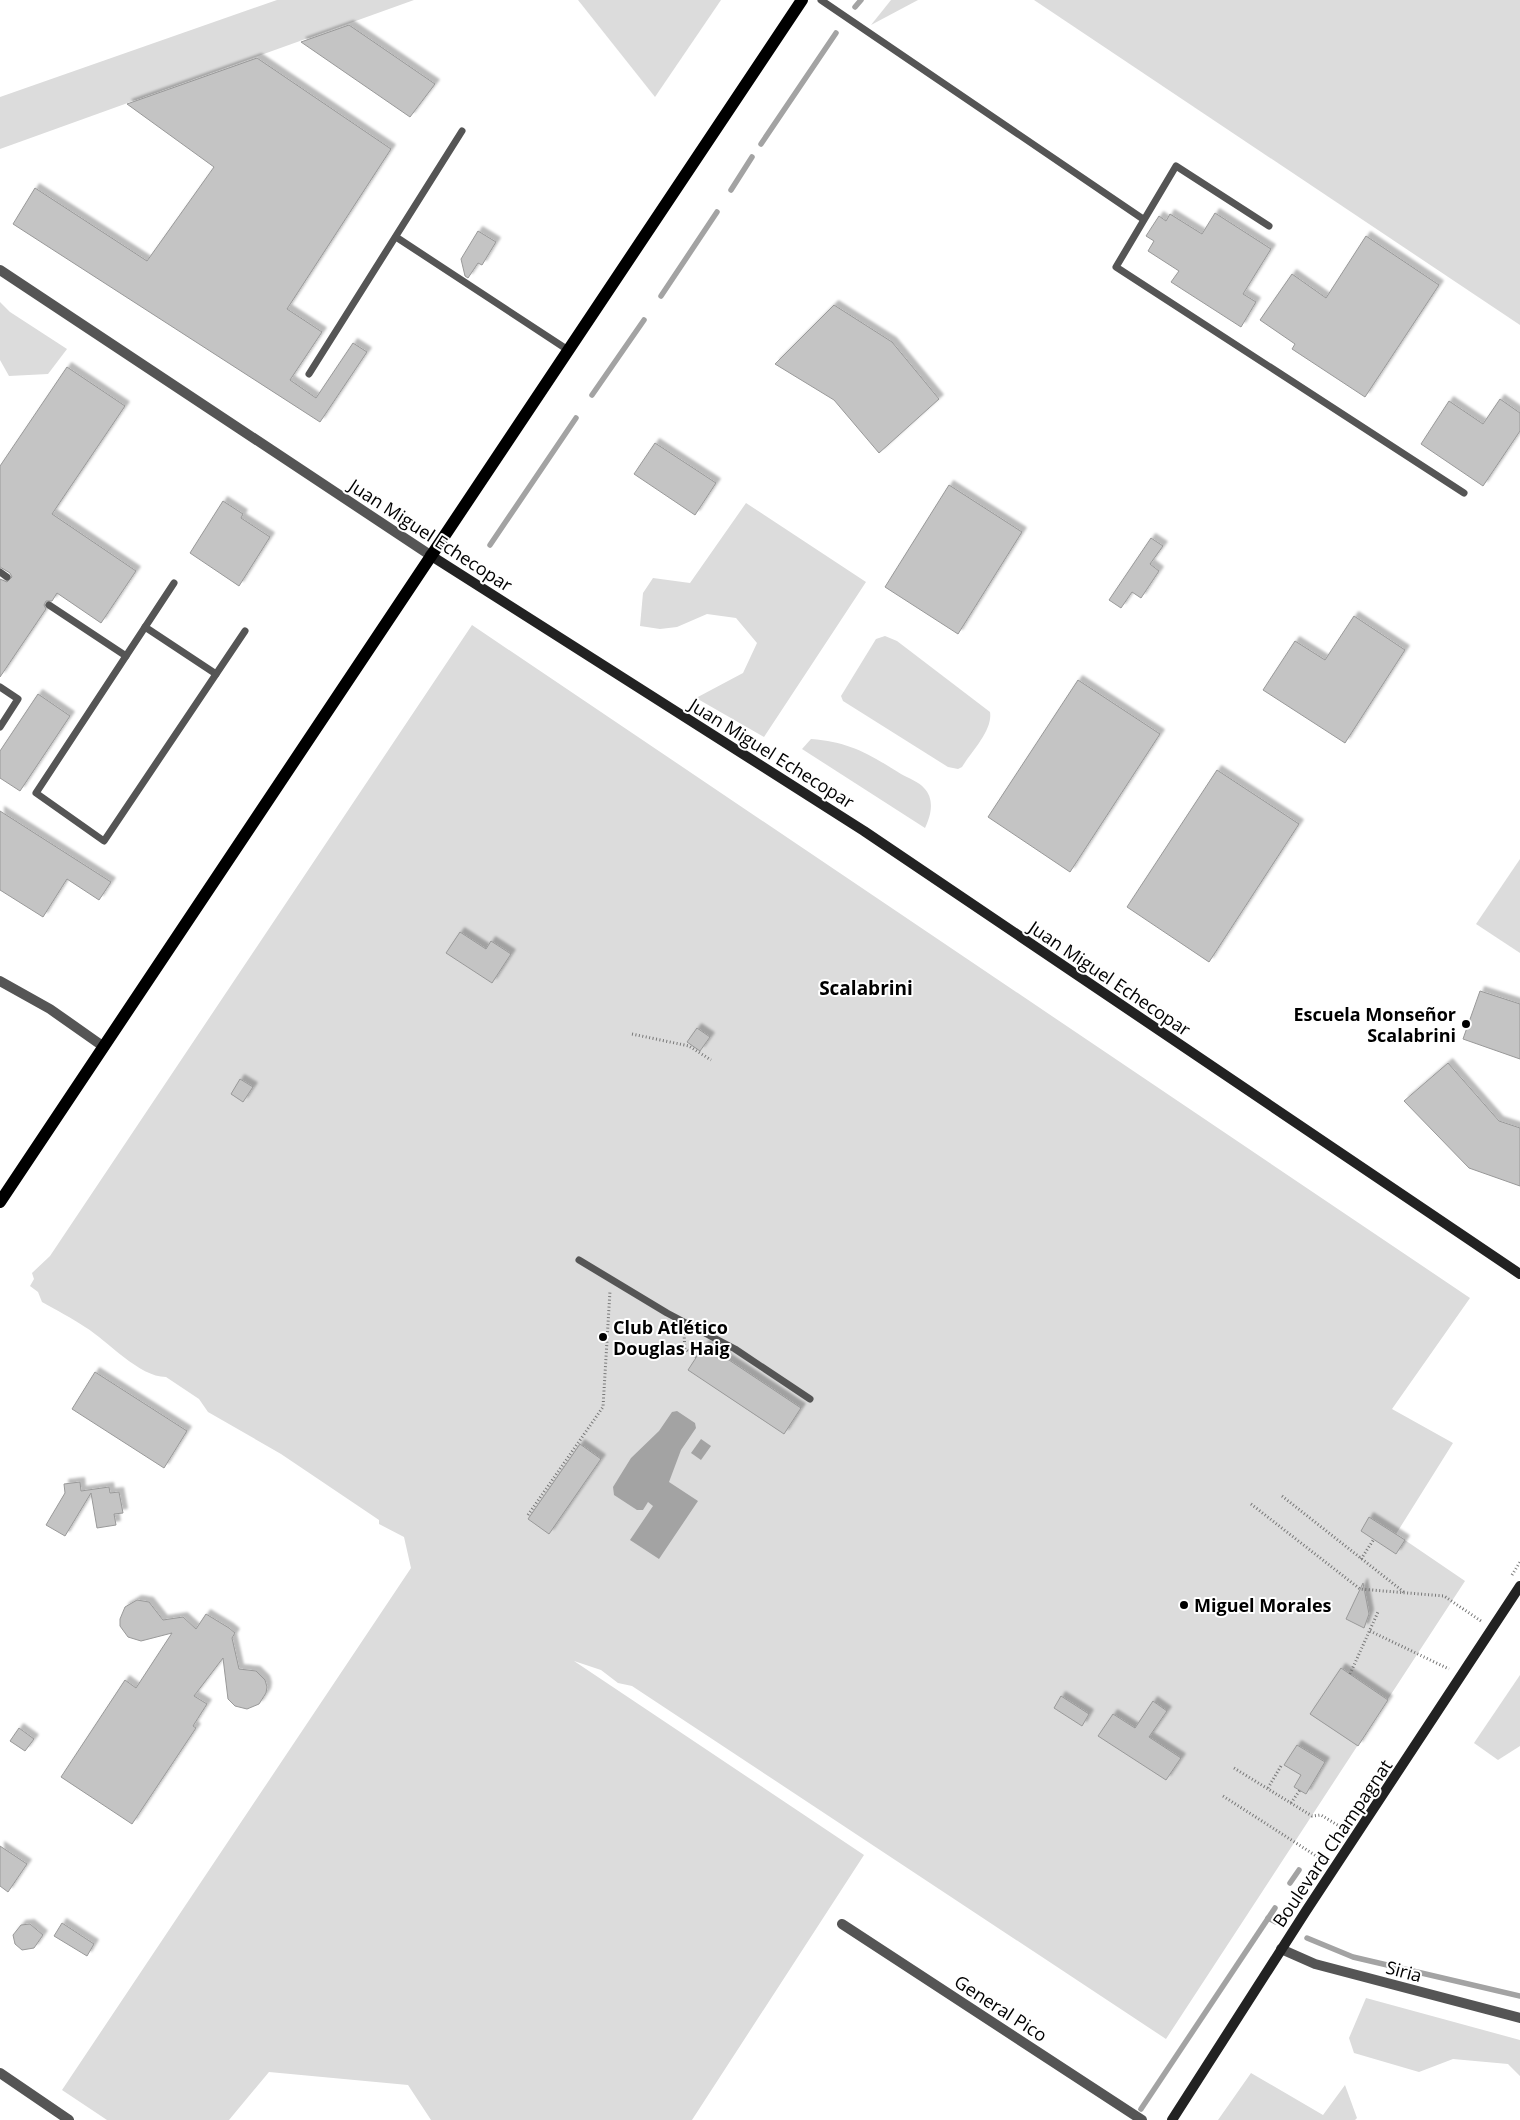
<svg xmlns="http://www.w3.org/2000/svg" width="1520" height="2120" viewBox="0 0 1520 2120" font-family="'Open Sans',sans-serif">
  <defs>
    <filter id="shadow"><feDropShadow dx="4.5" dy="-4.5" stdDeviation="1" flood-color="#0004"/></filter>
  </defs>
  <rect width="100%" height="100%" fill="#fff"/>
  <g fill="#dcdcdc">
    <polygon points="277,0 414,0 0,149 0,97"/>
    <polygon points="578,0 721,0 655,97"/>
    <polygon points="891,0 918,0 871,25"/>
    <polygon points="1034,0 1520,0 1520,325"/>
    <polygon points="0,302 10,312 67,349 48,374 9,376 0,360"/>
    <polygon points="746,503 866,582 764,737 696,698 743,673 757,643 736,618 707,614 677,627 660,629 640,626 643,593 653,578 690,583"/>
    <path d="M472,625L1470,1298L1392,1409L1453,1443L1396,1534L1465,1581L1166,2039L632,1686L618,1683L601,1670L574,1661L864,1855L692,2120H431L408,2085L269,2072L229,2120H107L62,2090L411,1568L404,1537L379,1524V1520L281,1454L208,1412L199,1399L166,1377C139,1377 108,1341 85,1327C72,1318 56,1310 42,1302L38,1292L30,1286L34,1279L32,1273L50,1256Z"/>
    <path d="M885,636L897,641L990,712C993,730 972,751 962,767L958,769L948,767L843,701L841,696L876,639Z"/>
    <path d="M811,739C850,742 869,754 901,774C908,778 919,782 924,788C935,799 931,816 925,828L802,749Z"/>
    <polygon points="1520,859 1520,953 1476,924"/>
    <polygon points="1520,1675 1520,1746 1498,1760 1474,1743"/>
    <polygon points="1366,1998 1520,2040 1520,2076 1508,2064 1453,2059 1419,2072 1354,2053 1349,2038"/>
    <polygon points="1251,2073 1323,2115 1345,2085 1357,2118 1355,2120 1218,2120"/>
  </g>
  <g fill="#a3a3a3">
    <polygon points="677,1411 695,1423 696,1428 681,1450 669,1482 698,1501 659,1559 630,1540 653,1506 648,1502 643,1510 637,1510 614,1495 613,1487 631,1458 659,1431 672,1412"/>
    <polygon points="701,1439 711,1446 701,1460 691,1453"/>
  </g>
  <g fill="none" stroke-linecap="round" stroke-linejoin="round">
    <g stroke="#a3a3a3" stroke-width="5.5">
      <polyline points="855,7 861,0"/>
      <polyline points="761,144 836,33"/>
      <polyline points="731,190 752,157"/>
      <polyline points="661,296 717,212"/>
      <polyline points="592,395 644,320"/>
      <polyline points="490,545 576,418"/>
      <polyline points="1290,1883 1299,1870"/>
      <polyline points="1268,1918 1276,1922"/>
      <polyline points="1307,1938 1353,1957 1520,1996"/>
      <polyline points="1141,2109 1275,1908"/>
    </g>
  </g>
  <g fill="#c4c4c4" stroke="#999" filter="url(#shadow)">
    <polygon points="349,25 435,84 410,117 301,42"/>
    <polygon points="257,58 391,149 287,309 322,332 290,380 316,398 353,343 367,352 320,422 13,224 35,188 147,261 214,167 127,104"/>
    <polygon points="1215,213 1271,249 1243,294 1256,302 1241,327 1171,282 1179,271 1148,251 1154,241 1146,236 1159,216 1166,221 1170,214 1202,234"/>
    <polygon points="478,231 496,242 482,265 478,263 468,278 465,276 461,259"/>
    <polygon points="1366,236 1439,285 1365,397 1292,349 1295,344 1260,320 1292,274 1326,298"/>
    <polygon points="834,305 892,342 939,399 879,453 834,400 775,364"/>
    <polygon points="67,367 125,406 52,514 136,571 101,623 57,593 52,601 46,601 44,605 46,609 0,677 0,579 7,582 12,577 10,573 0,567 0,466"/>
    <polygon points="1500,399 1520,413 1520,431 1483,486 1421,444 1449,401 1483,424"/>
    <polygon points="655,443 716,483 695,515 634,474"/>
    <polygon points="949,485 1022,532 958,634 885,587"/>
    <polygon points="223,501 243,514 241,518 270,537 239,586 190,553"/>
    <polygon points="1151,538 1163,546 1150,564 1159,571 1141,598 1132,592 1121,608 1109,600"/>
    <polygon points="1354,616 1405,650 1345,743 1263,690 1295,641 1325,660"/>
    <polygon points="1078,680 1160,734 1070,872 988,817"/>
    <polygon points="38,694 70,716 20,791 0,778 0,751"/>
    <polygon points="1217,770 1299,824 1209,962 1127,907"/>
    <polygon points="0,811 111,882 99,900 67,879 43,917 0,890"/>
    <polygon points="460,932 486,949 491,941 511,954 492,983 446,953"/>
    <polygon points="1480,991 1520,1004 1520,1059 1463,1039"/>
    <polygon points="697,1028 710,1037 700,1051 687,1042"/>
    <polygon points="1448,1063 1499,1121 1520,1128 1520,1186 1469,1168 1404,1101"/>
    <polygon points="240,1079 253,1087 243,1102 231,1094"/>
    <polygon points="705,1344 801,1408 784,1434 688,1370"/>
    <polygon points="95,1372 187,1431 164,1468 72,1409"/>
    <polygon points="580,1444 601,1459 549,1534 528,1519"/>
    <polygon points="80,1482 81,1491 109,1487 110,1493 119,1492 123,1513 114,1514 116,1525 97,1528 91,1493 65,1536 46,1525 65,1493 64,1484"/>
    <polygon points="1369,1517 1405,1540 1396,1554 1361,1531"/>
    <polygon points="1363,1583 1369,1614 1364,1628 1346,1619"/>
    <polygon points="137,1600 149,1602 163,1620 183,1617 196,1629 206,1614 229,1628 235,1633 232,1638 239,1669 256,1671 265,1680 267,1687 266,1693 259,1704 247,1709 235,1706 228,1699 223,1658 194,1696 207,1704 193,1726 196,1728 132,1824 61,1777 125,1680 136,1688 172,1633 141,1641 128,1637 120,1626 120,1619 125,1607"/>
    <polygon points="1341,1668 1388,1700 1358,1746 1310,1714"/>
    <polygon points="1061,1696 1089,1714 1082,1726 1054,1708"/>
    <polygon points="1153,1701 1167,1711 1149,1737 1181,1758 1166,1780 1098,1736 1113,1714 1135,1728"/>
    <polygon points="19,1728 34,1739 25,1751 10,1741"/>
    <polygon points="1297,1745 1325,1762 1306,1794 1294,1787 1301,1775 1284,1765"/>
    <polygon points="0,1846 27,1864 8,1892 0,1886"/>
    <polygon points="62,1923 94,1944 87,1956 54,1936"/>
    <polygon points="30,1924 43,1935 34,1948 22,1950 15,1944 13,1935 21,1925"/>
  </g>
  <g fill="none" stroke-linecap="round" stroke-linejoin="round">
    <g stroke="#777" stroke-width="3" stroke-dasharray="1 2.5" stroke-linecap="butt">
      <polyline points="632,1034 689,1046 711,1060"/>
      <polyline points="684,1334 685,1349 696,1357"/>
      <polyline points="1282,1496 1405,1593"/>
      <polyline points="1251,1504 1360,1589 1444,1596 1481,1621"/>
      <polyline points="528,1515 603,1407 610,1291"/>
      <polyline points="1361,1559 1374,1539"/>
      <polyline points="1512,1575 1520,1562"/>
      <polyline points="1370,1631 1449,1669"/>
      <polyline points="1350,1674 1378,1612"/>
      <polyline points="1234,1768 1312,1816 1321,1815 1344,1829"/>
      <polyline points="1268,1788 1281,1766"/>
      <polyline points="1223,1796 1324,1861"/>
      <polyline points="1291,1803 1300,1790"/>
    </g>
    <g stroke="#555" stroke-width="7">
      <polyline points="821,0 1143,219"/>
      <polyline points="1269,226 1176,166 1116,267 1464,493"/>
      <polyline points="396,237 568,350"/>
      <polyline points="309,374 462,131"/>
      <polyline points="0,572 7,577"/>
      <polyline points="174,583 36,793 104,841 245,631"/>
      <polyline points="49,605 126,656"/>
      <polyline points="145,627 216,674"/>
      <polyline points="0,687 18,699 0,727"/>
      <polyline points="579,1260 667,1313 735,1349 810,1399"/>
    </g>
    <g stroke="#555" stroke-width="10">
      <polyline points="0,270 430,555"/>
      <polyline points="0,981 50,1009 104,1047"/>
      <polyline points="842,1924 1142,2120"/>
      <polyline points="1281,1949 1315,1964 1520,2018"/>
      <polyline points="0,2073 69,2120"/>
    </g>
    <g stroke="#222" stroke-width="10">
      <polyline points="430,555 864,831 1520,1274"/>
      <polyline points="1172,2120 1306,1911 1520,1586"/>
    </g>
    <polyline stroke="#000" stroke-width="12" points="0,1202 802,0"/>
  </g>
  <g fill="#000" stroke="#fff" stroke-width="2">
    <circle cx="1466" cy="1024" r="5"/>
    <circle cx="603" cy="1337" r="5"/>
    <circle cx="1184" cy="1605" r="5"/>
  </g>
  <g text-anchor="middle" dominant-baseline="central" stroke-width="4" stroke-linejoin="round" paint-order="stroke">
    <g font-size="18" fill="#000" stroke="#fff">
      <text transform="translate(431 535) rotate(33)">Juan Miguel Echecopar</text>
      <text transform="translate(772 753) rotate(32)">Juan Miguel Echecopar</text>
      <text transform="translate(1110 978) rotate(34)">Juan Miguel Echecopar</text>
      <text transform="translate(1332 1843) rotate(-56)">Boulevard Champagnat</text>
      <text transform="translate(1404 1971) rotate(15)">Siria</text>
      <text transform="translate(1001 2008) rotate(33)">General Pico</text>
    </g>
    <g font-size="18" font-weight="bold" fill="#000" stroke="#fff" text-anchor="start">
      <text x="1456" y="1014" text-anchor="end">Escuela Monseñor<tspan x="1456" dy="21">Scalabrini</tspan></text>
      <text x="613" y="1327">Club Atlético<tspan x="613" dy="21">Douglas Haig</tspan></text>
      <text x="1194" y="1605">Miguel Morales</text>
    </g>
    <g font-size="19" font-weight="bold" fill="#000" stroke="#fff">
      <text x="866" y="988">Scalabrini</text>
    </g>
  </g>
</svg>
